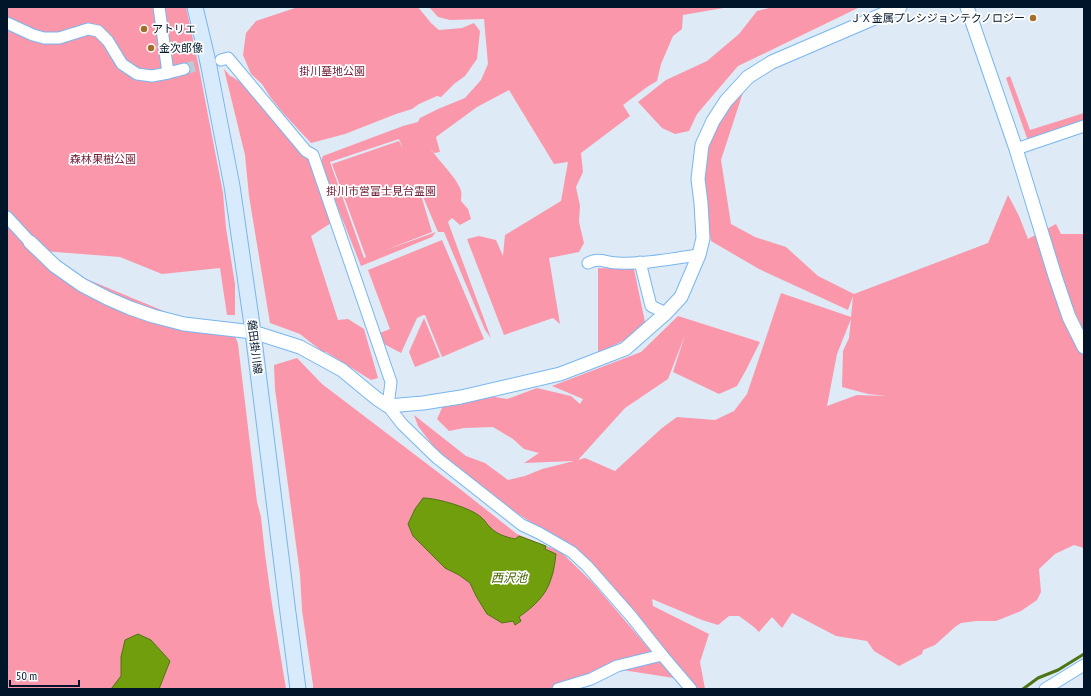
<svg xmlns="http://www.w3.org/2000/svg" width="1091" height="696" viewBox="0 0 1091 696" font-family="'PT Sans Narrow','Noto Sans JP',sans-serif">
  <rect width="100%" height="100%" fill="#deeaf6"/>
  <g fill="#fb97ab" fill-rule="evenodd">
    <polygon points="7,7 186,7 198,63 223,193 226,228 235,284 235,315 227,315 220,268 162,274 120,257 43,251 55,266 207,329 234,333 238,344 257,502 261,517 265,554 272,604 286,689 7,689"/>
    <polygon points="298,7 418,7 431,23 439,30 462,28 474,23 480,31 477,59 465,76 454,84 441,97 437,96 419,104 412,109 396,114 345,134 311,143 283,113 271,98 262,84 251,74 243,55 246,33 256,21"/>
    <path d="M429,7H729L683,15L682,29L673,36L661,64L657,81L647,87L623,105L630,116L581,153L583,172L576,187L580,206L579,222L584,243L579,252L549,258L560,324L553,318L504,335L467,239L479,236L496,240L503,256L505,235L561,201L568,162L554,164L509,90L477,107L436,137L440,152L434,153L430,148C437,159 459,180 461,191C462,194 461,198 461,201L468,209L471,219L460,225L452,218L448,222L491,338L485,330L444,232H438L418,185L432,232L383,251L436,232L432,237L361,266L320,163L323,156L403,126L418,122L420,118L438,109L465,98L481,80L488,64L484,19L450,20L438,17ZM399,139L403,149L399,141L332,164L366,257L364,258L330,162Z"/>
    <polygon points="773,7 860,7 738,66 697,114 689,131 675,134 662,128 638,102 666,80 707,61 739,34 757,11"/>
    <polygon points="224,69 231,77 231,76 248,87 310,157 331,223 311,236 338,320 348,319 364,329 378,378 371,380 326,352 323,352 300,334 270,323 249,196 245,155"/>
    <polygon points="1010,76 1030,130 1084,113 1084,124 1028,141 1006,78"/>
    <path d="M748,77L721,160L731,224L755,237L786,247L818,276L854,294L988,243L1008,195L1019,216L1028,239L1056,224L1061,234H1084V548L1074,545L1055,554L1039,569L1041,592L1037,600L1021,611L996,621H976L961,623L955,627L935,645L923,650L922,654L899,666L874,651L867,641L836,636L792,613L782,628L772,617L759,632L754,627L739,616H729L718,625L702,620L652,599L653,606L709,634L700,662L705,689H698L643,631L622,598L584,555L558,540L494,498L471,480L434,447L418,426L414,415L466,456L485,463L508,480L525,476L542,469L574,461L524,463L539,453L524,449L513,439L493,427L464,428L449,431L437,419L442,408L440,393L465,392L507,399L537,388L571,396L580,404L583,399L552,386L641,352L678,316L760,342L746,370L737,386L719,394L673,372L685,335L668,379L625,408L578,460L585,458L615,471L662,428L677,417L715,420L734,411L747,394L781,293L851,317L853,296L848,310L759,269L711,241L699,174L709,131ZM851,319L849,338L843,351L842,387L868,394L886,396L857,395L827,406L837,354Z"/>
    <polygon points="442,240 484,339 442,357 425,315 423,315 417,318 401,353 384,344 380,333 390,329 368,270"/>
    <polygon points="598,268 634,269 645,322 627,339 598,353"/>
    <polygon points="424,318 440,357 415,367 409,352"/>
    <polygon points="297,358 322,384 460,489 517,534 561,552 593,583 674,678 616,669 558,689 313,689 313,685 302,610 300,574 275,389 274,365"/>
  </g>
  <g fill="#709e0c" stroke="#4e7515">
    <path d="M423,498C437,498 472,508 482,518C485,520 487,525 490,527C496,534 506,537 515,539L519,536L546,546L545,549L556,554C555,562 554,571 551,579C546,596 533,607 519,617L521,621L515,625L513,621L502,623L487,614L476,596L470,583L459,575L445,568L413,536L408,524L415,509Z"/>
    <polygon points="138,634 151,640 170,661 159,689 111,689 121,676 121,657 125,640"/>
  </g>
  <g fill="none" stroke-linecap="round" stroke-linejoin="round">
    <polyline stroke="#4e7515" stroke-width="3" points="1023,689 1038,678 1058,670 1084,654"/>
    <polyline stroke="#bdcad7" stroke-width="11" stroke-dasharray="11 5.5" stroke-linecap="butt" points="184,69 214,61"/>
    <g stroke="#78b6ef" stroke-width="13">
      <g id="minor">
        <polyline points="159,7 168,73"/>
        <polyline points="7,23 33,35 44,38 59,38 88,29 98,31 108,41 122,64 137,74 152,76 168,73 184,69"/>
        <polyline points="221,60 228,58 306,151 313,155 391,382 388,406 402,424 437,458 522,525 539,533 572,552 587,566 631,616 662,655 691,689"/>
        <polyline points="1016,149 1084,126"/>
        <polyline points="7,217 30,242"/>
        <polyline points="640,262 651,306 666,313"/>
        <path d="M588,263C600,257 606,263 618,263C643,265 674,258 699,255"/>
        <polyline points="558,689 591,679 617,666 662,655"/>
        <polyline points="1045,689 1084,665"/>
      </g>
    </g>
    <g stroke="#78b6ef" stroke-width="15">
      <g id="tertiary">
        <polyline points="967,7 1016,149 1055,276 1069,317 1084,347"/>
        <polyline points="30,242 55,266 82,285 107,298 130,308 153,316 184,324 253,332 300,347 342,370 376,398 388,406 423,403 461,397 560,374 625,349 666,313 681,297 699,255 703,238 701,203 698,179 702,145 713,121 726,101 748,77 772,62 900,7"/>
      </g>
    </g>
    <g stroke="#78b6ef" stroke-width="17">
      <polyline id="secondary" points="195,7 208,62 232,186 253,332 288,613 298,689"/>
    </g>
    <use href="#minor" stroke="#fff" stroke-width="11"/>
    <use href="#tertiary" stroke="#fff" stroke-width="13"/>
    <use href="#secondary" stroke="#d7ebfd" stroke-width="15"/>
  </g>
  <g fill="#a56d2a" stroke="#fff" stroke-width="1.5">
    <circle cx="1033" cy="18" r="4"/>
    <circle cx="144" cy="29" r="4"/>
    <circle cx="151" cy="48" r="4"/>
  </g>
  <g text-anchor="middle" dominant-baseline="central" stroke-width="3.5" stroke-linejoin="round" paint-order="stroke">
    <g font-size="11" fill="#00152a" stroke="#fff" text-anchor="start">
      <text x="1025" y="18" text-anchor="end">ＪＸ金属プレシジョンテクノロジー</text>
      <text x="152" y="29">アトリエ</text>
      <text x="159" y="48">金次郎像</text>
    </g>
    <g font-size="11" fill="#6f1c34" stroke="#fff">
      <text x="332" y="71">掛川墓地公園</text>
      <text x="103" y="159">森林果樹公園</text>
      <text x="381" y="191">掛川市営富士見台霊園</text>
    </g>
    <g font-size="11" fill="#00152a" stroke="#fff">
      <text transform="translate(255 347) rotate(83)">磐田掛川線</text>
    </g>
    <g font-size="12" font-style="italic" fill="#436101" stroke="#fff">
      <text x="509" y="577">西沢池</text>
    </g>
  </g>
  <rect width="1091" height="696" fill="none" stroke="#00152a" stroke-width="16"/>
  <path d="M10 680v6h69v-6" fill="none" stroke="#00152a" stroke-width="2"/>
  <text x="16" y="680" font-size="12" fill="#00152a" stroke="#ffffff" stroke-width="3" paint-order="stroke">50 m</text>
</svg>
